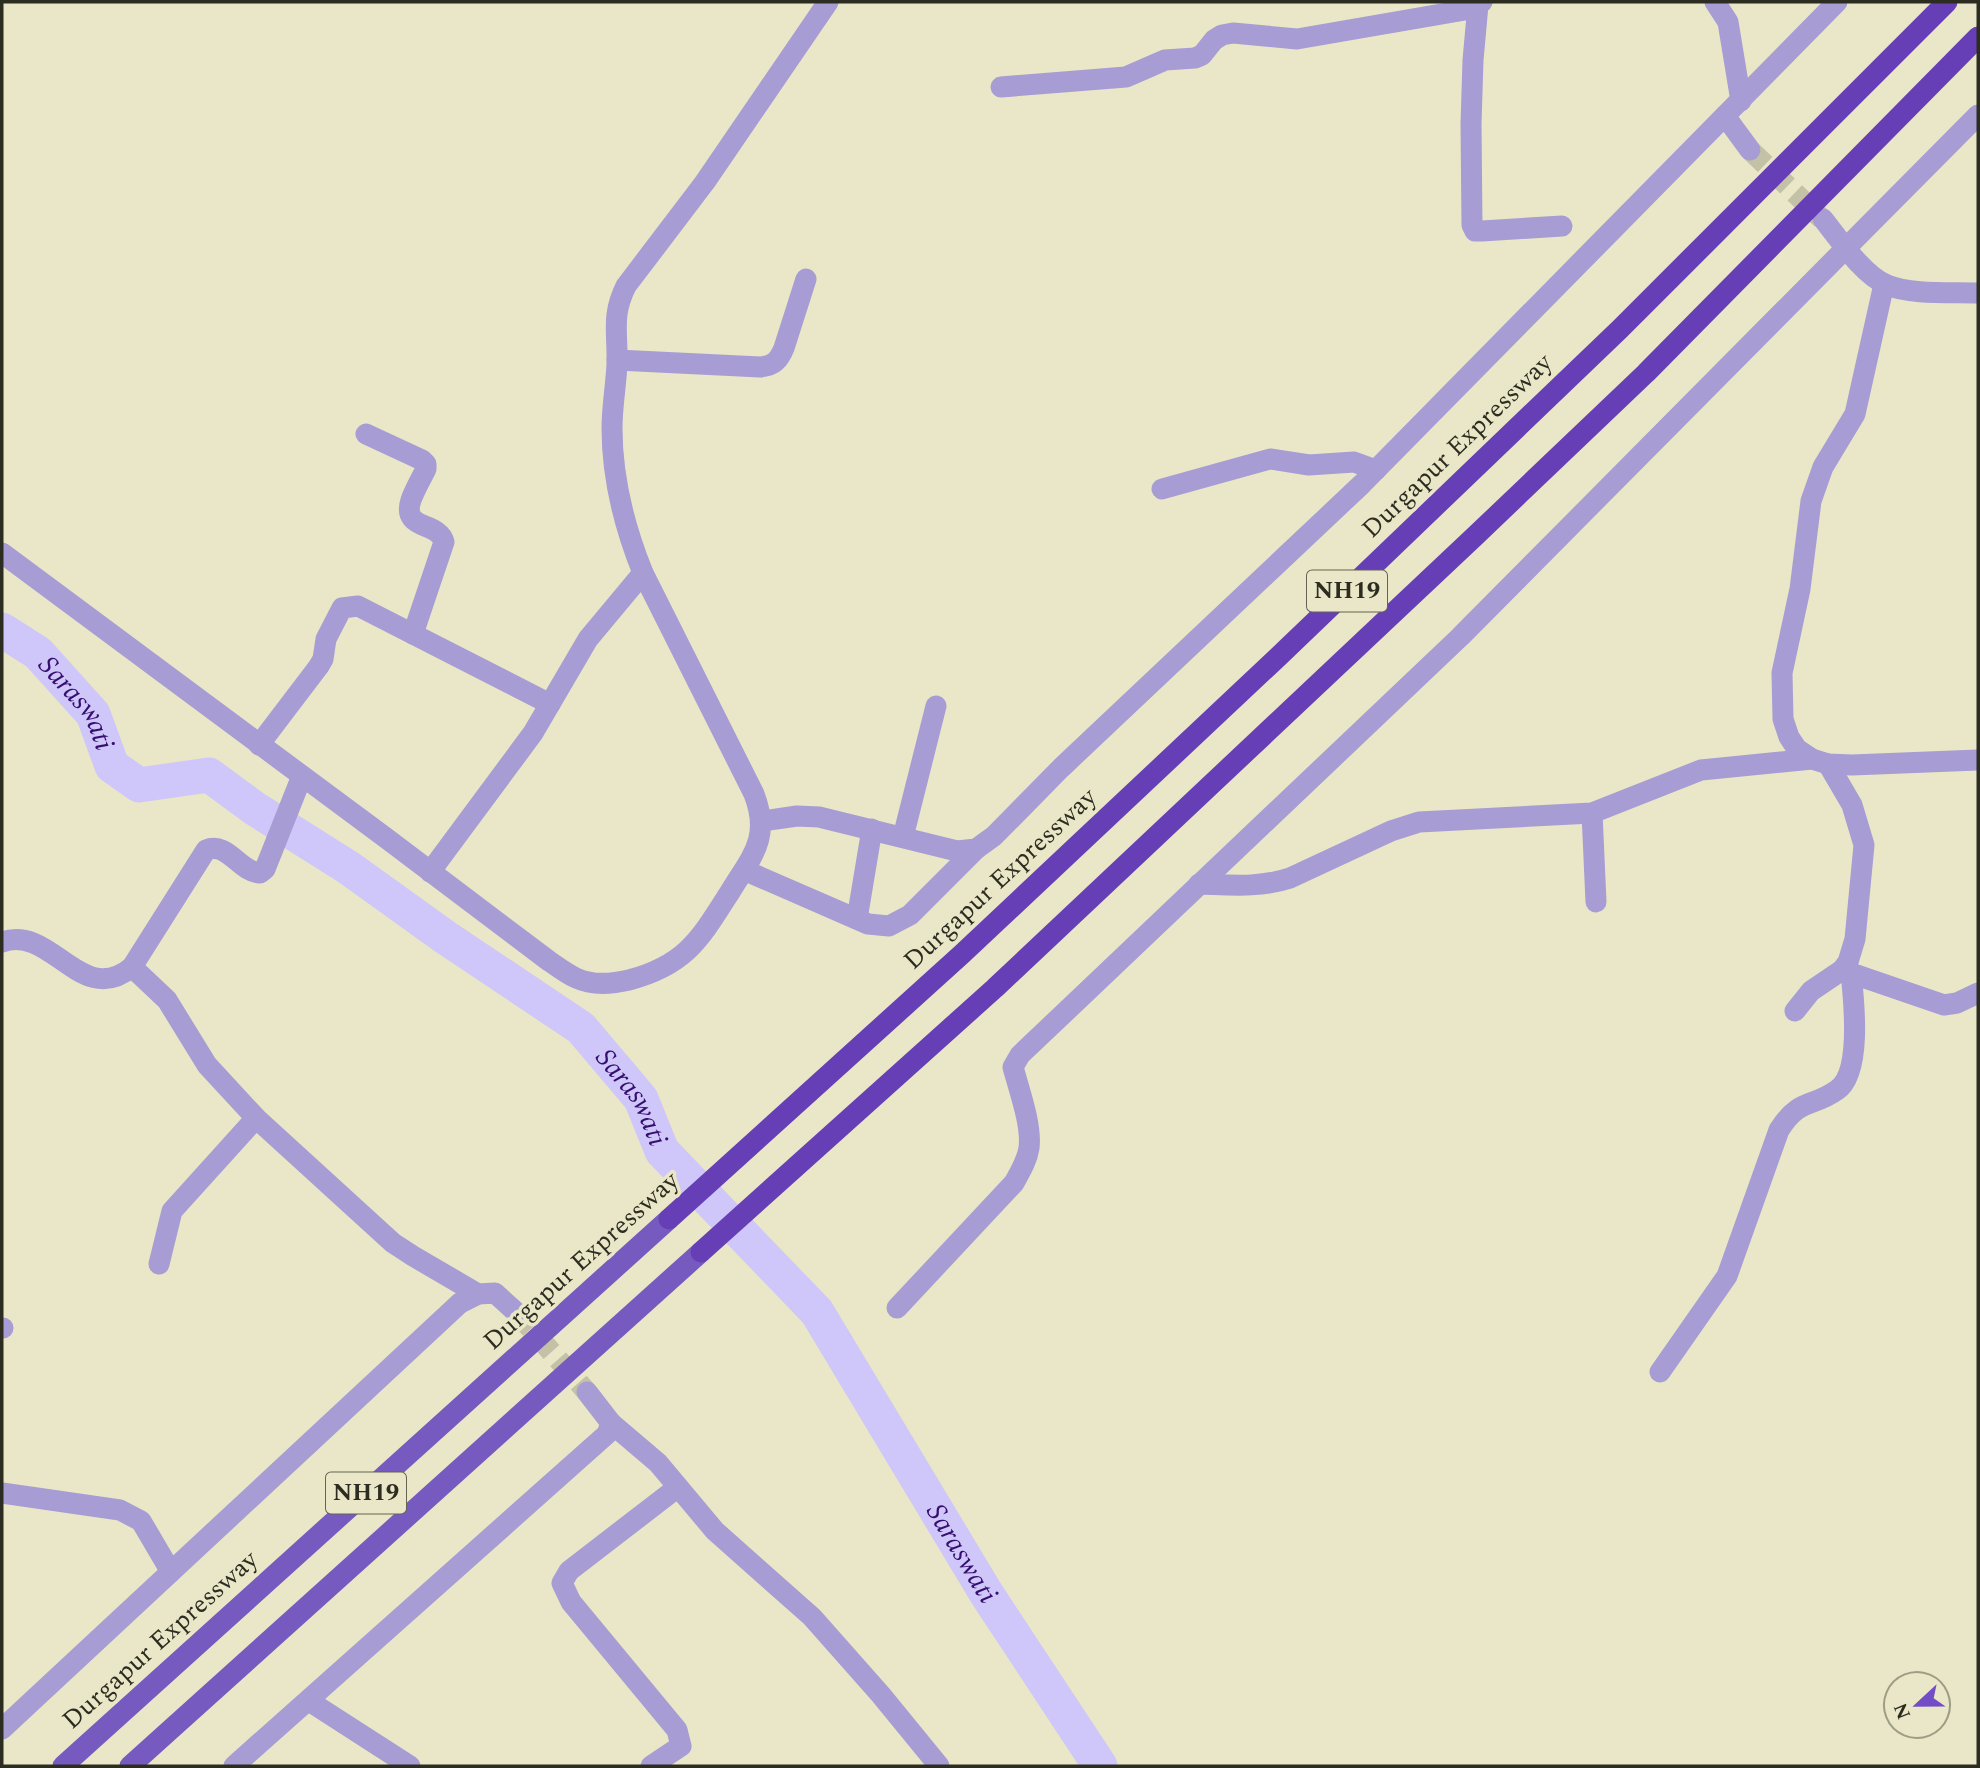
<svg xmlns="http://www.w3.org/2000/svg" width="1980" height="1768" viewBox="0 0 1980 1768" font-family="Spectral,serif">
  <rect width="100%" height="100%" fill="#e9e7c7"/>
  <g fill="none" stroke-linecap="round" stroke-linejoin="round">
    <path stroke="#cfc6f9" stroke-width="35" id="s1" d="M2,630L38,653L93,714L112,766L139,785L209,775L254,808L349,868L445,937L581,1028L641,1099L662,1151L817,1312L986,1593L1100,1766"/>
    <g stroke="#c3c2a6" stroke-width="21" stroke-dasharray="21 10" stroke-linecap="butt">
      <polyline points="1750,150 1822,219"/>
      <polyline points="517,1313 587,1392"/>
    </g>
    <g stroke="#a79cd4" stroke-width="21">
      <polyline points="1715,2 1728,22 1741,101"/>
      <polyline points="1478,5 1473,60 1471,124 1472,225 1475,231 1482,231 1562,226"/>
      <polyline points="1001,87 1126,77 1165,60 1195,58 1202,55 1214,40 1222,35 1233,33 1297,39 1465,10 1482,2"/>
      <polyline points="1725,116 1750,150"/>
      <path d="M1823,219C1839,239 1863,275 1887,285C1911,295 1951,292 1978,293"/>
      <polyline points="1884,284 1855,414 1823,467 1811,501 1800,589 1782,673 1783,719 1789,737 1797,749 1812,759 1828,764 1852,765 1978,760"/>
      <path d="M617,360L760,367C774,366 779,360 784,348L806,279"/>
      <path d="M366,434L422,460L426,464V469C421,479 415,489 411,500C401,531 439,521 444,542L413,634"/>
      <polyline points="1162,489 1270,459 1309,465 1354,462 1376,470"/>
      <path d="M2,553L386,838L549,961C558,967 567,974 576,978C593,986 612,984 629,980C686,965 700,939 730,892C752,856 771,838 754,794L643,573C624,526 612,479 612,428C612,407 616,385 617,364C618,333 611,316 626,286L705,182L828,2"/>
      <polyline points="259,745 319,666 323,659 326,639 342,608 358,606 550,704"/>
      <polyline points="1592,813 1596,902"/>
      <polyline points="762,821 797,816 819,817 957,851 976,849 994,836 1061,768 1362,484 1837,2"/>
      <polyline points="903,837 936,706"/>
      <polyline points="744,870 868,924 889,926 910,915 976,849"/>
      <polyline points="430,872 533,733 588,639 643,573"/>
      <path d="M1199,884C1231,885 1260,888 1290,878L1391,831L1419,822L1592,813L1701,770L1812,759"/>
      <polyline points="857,919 872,829"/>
      <path d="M2,942C52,924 81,1009 132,967L206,850C228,841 239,872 260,873L265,869L302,776"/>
      <polyline points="132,967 167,1000 207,1065 256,1118 393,1243 413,1256 478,1294"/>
      <polyline points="1842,970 1944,1005 1957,1003 1978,993"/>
      <polyline points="1795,1011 1811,991 1842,970 1848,962 1855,939 1864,845 1852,805 1828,764"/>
      <polyline points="159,1264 172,1211 256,1118"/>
      <path d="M897,1308L1014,1183C1020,1172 1027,1161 1029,1148C1032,1125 1019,1090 1013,1067L1020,1055L1460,637L1978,115"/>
      <polyline points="2,1328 3,1328"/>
      <path d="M1660,1372L1727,1276L1779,1130C1800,1097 1812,1108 1837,1090C1862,1073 1854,1001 1851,973"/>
      <polyline points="611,1423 658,1463 715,1531 812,1617 881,1695 939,1766"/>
      <polyline points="2,1493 120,1510 141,1521 171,1572"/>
      <polyline points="309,1701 410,1766"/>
      <polyline points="2,1729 460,1303 478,1294 495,1293 517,1313"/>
      <polyline points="234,1766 607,1434 611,1423 587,1392"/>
      <polyline points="651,1766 681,1746 677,1730 571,1602 562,1583 569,1571 678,1487"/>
    </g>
    <g stroke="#765abf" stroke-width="21">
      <polyline points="63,1766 669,1219"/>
      <polyline points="130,1766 701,1252"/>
    </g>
    <g stroke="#663fb6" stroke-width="21">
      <polyline points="669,1219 962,954 1278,657 1620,329 1947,2"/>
      <polyline points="701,1252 995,988 1473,538 1646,373 1978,37"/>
    </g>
  </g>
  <g text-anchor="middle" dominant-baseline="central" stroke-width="7" stroke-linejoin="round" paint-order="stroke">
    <g fill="#e9e7c7" stroke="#656452" stroke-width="2">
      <rect x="1307" y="570.5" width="80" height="41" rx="5"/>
      <rect x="326" y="1472.5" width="80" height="41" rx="5"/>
    </g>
    <g font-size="24" font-weight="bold" fill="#2d2c20">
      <text x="1347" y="591">NH19</text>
      <text x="366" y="1493">NH19</text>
    </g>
    <g font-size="26" fill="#2d2c20" stroke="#e9e7c7">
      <text transform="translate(1457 446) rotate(-44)">Durgapur Expressway</text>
      <text transform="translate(1000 879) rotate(-43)">Durgapur Expressway</text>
      <text transform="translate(581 1261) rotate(-42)">Durgapur Expressway</text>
      <text transform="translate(160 1640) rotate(-42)">Durgapur Expressway</text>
    </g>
    <g font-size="28" font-style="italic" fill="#360e70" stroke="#e9e7c7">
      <text stroke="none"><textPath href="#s1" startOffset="107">Saraswati</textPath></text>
      <text stroke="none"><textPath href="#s1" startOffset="821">Saraswati</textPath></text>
      <text stroke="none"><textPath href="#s1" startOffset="1388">Saraswati</textPath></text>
    </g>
  </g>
  <rect width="1980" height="1768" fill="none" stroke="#2d2c20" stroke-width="7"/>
  <g transform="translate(1917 1705) rotate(248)"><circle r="33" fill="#e9e7c7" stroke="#9e9c84" stroke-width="2"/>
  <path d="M0-5L12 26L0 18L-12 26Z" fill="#734dc6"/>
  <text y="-10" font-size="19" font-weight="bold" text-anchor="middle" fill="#2d2c20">N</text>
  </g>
</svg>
